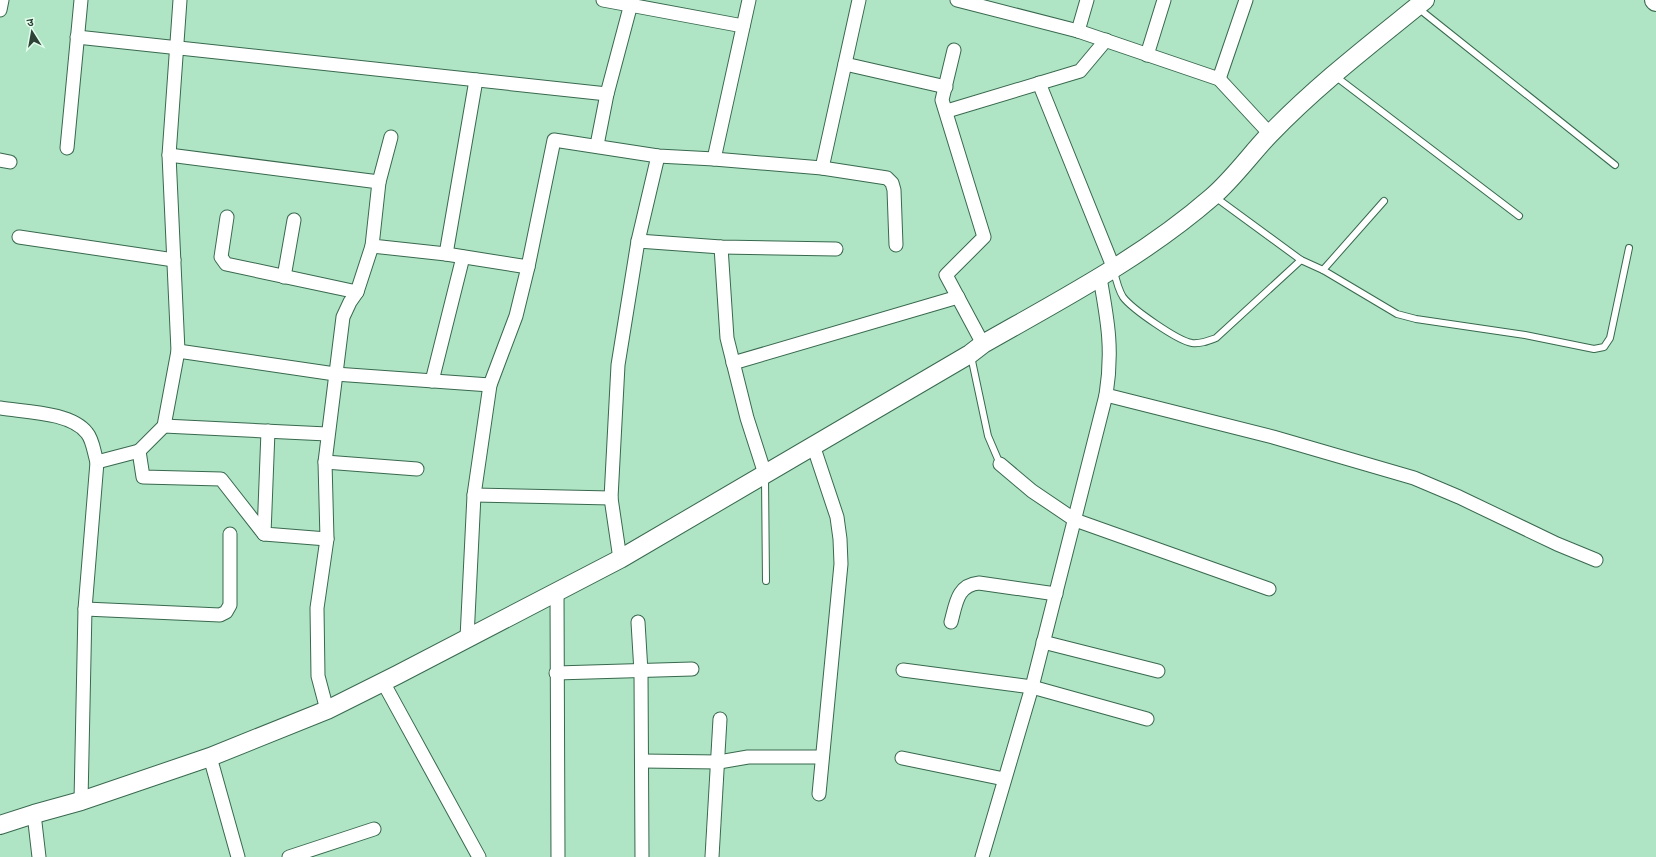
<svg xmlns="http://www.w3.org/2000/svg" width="1656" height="857" viewBox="0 0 1656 857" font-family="'Space Grotesk','Noto Sans Devanagari',sans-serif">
  <rect width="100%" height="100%" fill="#afe4c4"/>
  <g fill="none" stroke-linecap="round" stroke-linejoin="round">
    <g stroke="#38694e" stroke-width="8">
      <g id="lane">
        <polyline points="1418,8 1615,165"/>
        <polyline points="1335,76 1519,216"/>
        <polyline points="1215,197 1301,260 1323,270 1397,314 1416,319 1525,335 1594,349 1604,347 1610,338 1629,248"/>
        <polyline points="1323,270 1384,201"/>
        <path d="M1114,271C1116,280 1118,289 1123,297C1132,309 1178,341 1192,343C1201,344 1208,341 1216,338L1301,260"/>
        <polyline points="971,356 988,436 1000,464"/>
        <polyline points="765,478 766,581"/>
      </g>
    </g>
    <g stroke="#38694e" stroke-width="15">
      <g id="street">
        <polyline points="603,0 743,26"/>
        <polyline points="957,0 1078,31 1219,79 1270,134"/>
        <polyline points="0,10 2,0"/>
        <polyline points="1078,31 1087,0"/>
        <polyline points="77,37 607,94"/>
        <polyline points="954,50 942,100 984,237 946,275 983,344"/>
        <polyline points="1147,55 1164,0"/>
        <polyline points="845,64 946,87"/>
        <polyline points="1219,79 1246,0"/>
        <polyline points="1039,83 1114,269"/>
        <polyline points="947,111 1080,71 1106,40"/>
        <polyline points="597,145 607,94 632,0"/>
        <polyline points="67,148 81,0"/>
        <polyline points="169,155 379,182 372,246 446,254 528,267"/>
        <polyline points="714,159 749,0"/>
        <polyline points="0,160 10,162"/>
        <polyline points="822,168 859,0"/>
        <polyline points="379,182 391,137"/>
        <polyline points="227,217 221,257 226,264 357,292"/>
        <polyline points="19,237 174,260"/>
        <polyline points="638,241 721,247 836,249"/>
        <polyline points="721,247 727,338 747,418 765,474"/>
        <polyline points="446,254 476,80"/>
        <polyline points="284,277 294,220"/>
        <polyline points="178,351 335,374 490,385"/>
        <polyline points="733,363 958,297"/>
        <polyline points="432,381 463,257"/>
        <polyline points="1106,395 1273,437 1414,478 1459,497 1557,544 1596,560"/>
        <path d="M0,408C25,412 71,412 87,433C93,440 94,453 97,462"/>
        <polyline points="164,426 327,434"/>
        <polyline points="268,431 264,534 327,539"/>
        <polyline points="813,445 837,517 840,539 841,564 819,794"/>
        <polyline points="139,451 143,477 221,479 264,534"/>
        <polyline points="325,462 417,469"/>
        <polyline points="1000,464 1032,491 1075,520 1269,589"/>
        <polyline points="474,495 611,498"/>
        <polyline points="620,559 611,498 618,365 638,241 658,156"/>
        <polyline points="557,592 558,857"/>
        <polyline points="85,609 220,615 226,612 230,605 230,534"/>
        <polyline points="638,622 641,672 642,857"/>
        <path d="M951,622C956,604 957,585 979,583L1056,594"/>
        <polyline points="467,638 474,495 490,385 516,316 528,267 554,140 658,156 714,159 822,168 887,178 892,183 894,190 896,245"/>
        <polyline points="1043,642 1158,671"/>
        <polyline points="903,670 1032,687 1147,719"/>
        <polyline points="556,673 692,669"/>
        <polyline points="383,682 479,857"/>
        <polyline points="327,710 318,676 317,608 327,539 325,462 343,317 350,302 357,292 372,246"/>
        <polyline points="210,757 238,857"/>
        <polyline points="902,758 1004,779"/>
        <polyline points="642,761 719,762 748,757 822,757"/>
        <polyline points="81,801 85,609 97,462 139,451 164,426 178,351 169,155 180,0"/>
        <polyline points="34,814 39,857"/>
        <polyline points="289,857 374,829"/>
        <polyline points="712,857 720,719"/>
        <path d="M982,857L1032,687L1106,395C1113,351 1108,322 1100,278"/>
      </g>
    </g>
    <g stroke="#38694e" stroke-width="20">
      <path id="secondary" d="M0,825L34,814L81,801L210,757L327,710L397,675L620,559L970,354L983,344C1062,299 1143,257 1212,197C1233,179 1250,155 1269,135C1317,85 1372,43 1425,0"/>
    </g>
    <g stroke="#38694e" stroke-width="22">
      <polyline id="primary" points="1655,0 1656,1"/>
    </g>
    <use href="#lane" stroke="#fff" stroke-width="6"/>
    <use href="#street" stroke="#fff" stroke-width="13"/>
    <use href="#secondary" stroke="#fff" stroke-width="18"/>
    <use href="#primary" stroke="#fff" stroke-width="20"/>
  </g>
  <g transform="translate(32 32) rotate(349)" stroke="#e4feee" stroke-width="3" paint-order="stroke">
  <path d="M0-3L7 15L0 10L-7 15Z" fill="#2d4336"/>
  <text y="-6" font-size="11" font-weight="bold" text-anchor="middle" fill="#2d4336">उ</text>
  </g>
</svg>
